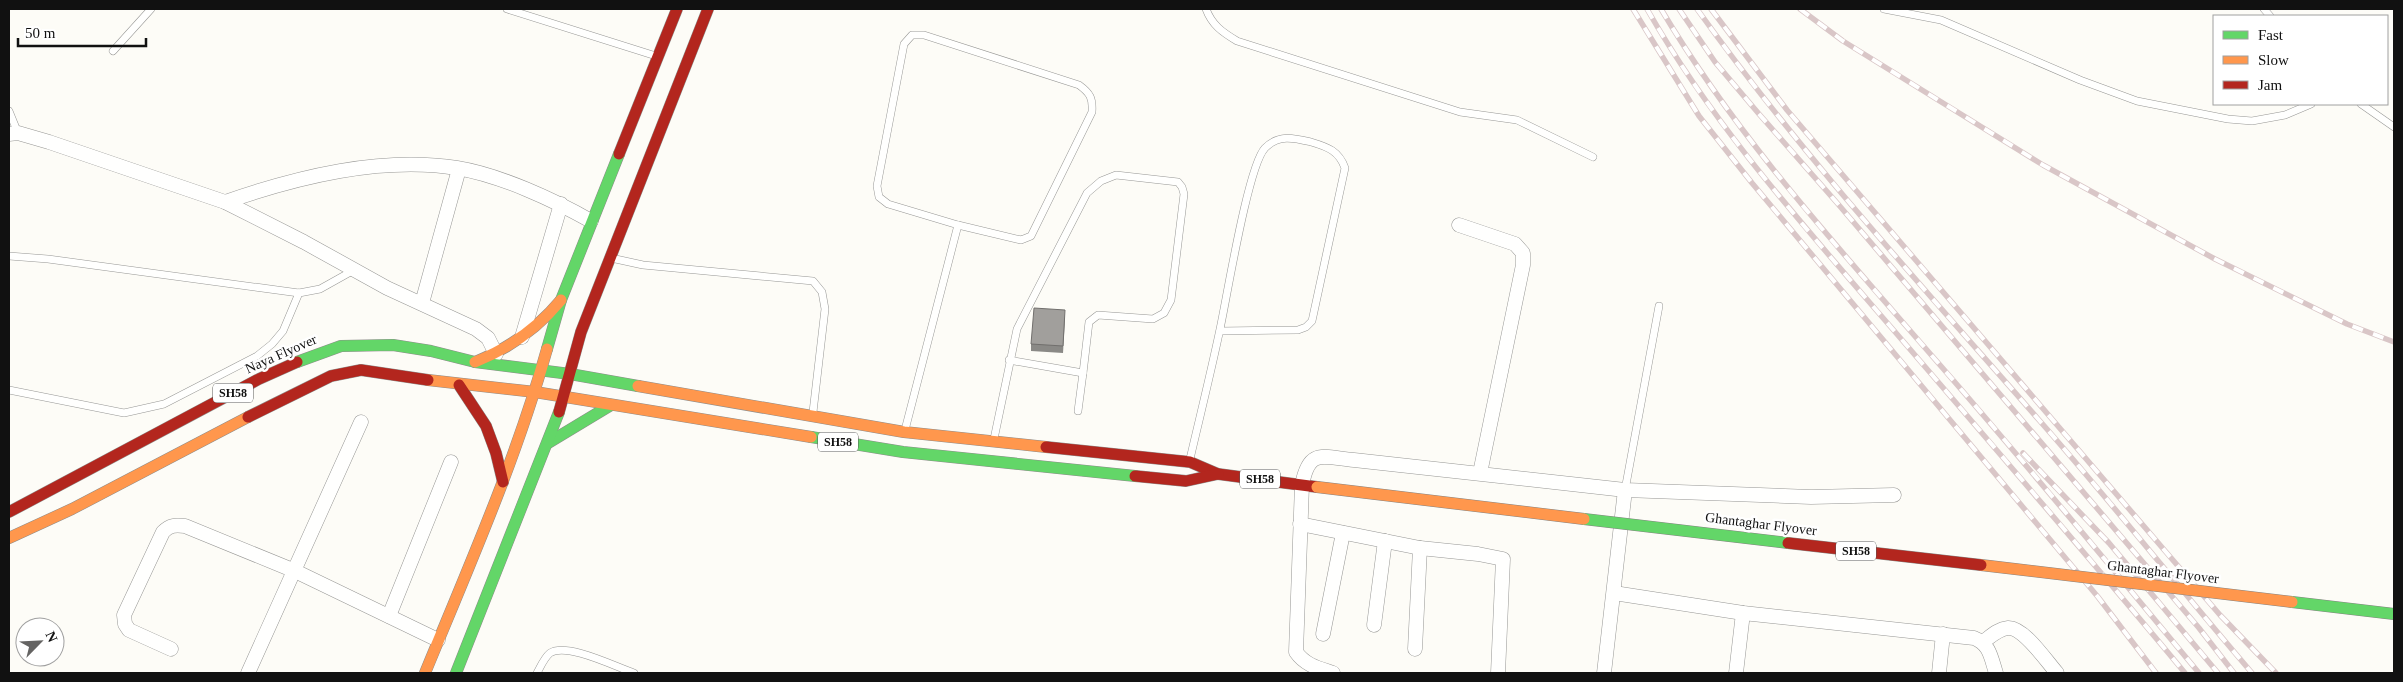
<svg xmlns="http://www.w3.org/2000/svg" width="2403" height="682" viewBox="0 0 2403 682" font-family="Georgia,serif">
  <rect width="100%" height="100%" fill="#fdfcf7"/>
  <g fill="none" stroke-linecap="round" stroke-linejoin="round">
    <g stroke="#979795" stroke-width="8">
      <g id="lane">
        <polyline points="507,9 656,56"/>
        <path d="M1206,9C1212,25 1222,32 1237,41L1460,112L1517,120L1593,157"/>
        <polyline points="1884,9 1941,20 2080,80 2137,101 2228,119 2252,121 2285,115 2311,104"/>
        <polyline points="2264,9 2270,16"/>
        <path d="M912,35H924L1079,85C1090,93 1093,98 1092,112L1031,236L1021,240L958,225L888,204L879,197L877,186L904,44Z"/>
        <polyline points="113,51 151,9"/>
        <polyline points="2361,104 2394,127"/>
        <polyline points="9,111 18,133"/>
        <polyline points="9,256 48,259 299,293 320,289 354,270"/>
        <polyline points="611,258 643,265 813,281 822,292 825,309 813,412"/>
        <polyline points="9,390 124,413 164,404 257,356 272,344 283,331 299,293"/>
        <polyline points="1078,411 1083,373"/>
        <polyline points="905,430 958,225"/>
        <polyline points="994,439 1017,329 1087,193 1101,181 1116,175 1178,182 1182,187 1184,194 1171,300 1164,313 1153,319 1098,315 1089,322 1083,373 1009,360"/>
        <path d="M1190,459C1200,416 1211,372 1220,329C1227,297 1248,166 1265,148C1279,134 1294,138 1311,142C1328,147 1339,151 1345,168L1312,321L1306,327L1298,330L1220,331"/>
        <polyline points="1625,490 1659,306"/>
        <path d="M537,673C541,666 544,658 550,653C567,642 616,667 634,673"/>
      </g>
    </g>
    <g stroke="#979795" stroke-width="15">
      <g id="street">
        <polyline points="9,134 18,133 49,142 225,202 304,242 387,288 476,329 488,338 496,354"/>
        <path d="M225,202C297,177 381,156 457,168C500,175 554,200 591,221"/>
        <polyline points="1459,225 1515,244 1523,253 1523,265 1480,473"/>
        <polyline points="422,303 459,169"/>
        <polyline points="522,337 561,204"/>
        <polyline points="1300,524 1420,548 1478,554 1503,559 1498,673"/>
        <path d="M1614,593L1743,613L1974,638C1990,644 1991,658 1996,673"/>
        <polyline points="389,616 451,462"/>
        <polyline points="1374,625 1385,541"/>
        <polyline points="1323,634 1343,533"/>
        <path d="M1983,642C1991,636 1998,629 2008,628C2024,627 2047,662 2057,673"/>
        <path d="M171,649L129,630L125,624L124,615L163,532C170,525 175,525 185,526L295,571L438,640"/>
        <polyline points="1415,649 1420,548"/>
        <polyline points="248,673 361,422"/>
        <path d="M1333,673C1318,668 1305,665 1296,652L1302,485C1309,448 1322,457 1354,460L1625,490L1811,497L1894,495"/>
        <polyline points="1604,673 1625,490"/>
        <polyline points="1736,673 1743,613"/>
        <polyline points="1939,673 1943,634"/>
      </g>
    </g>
    <g stroke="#8e8d8b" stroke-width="12">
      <g id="fast">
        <polyline points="547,349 561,300 619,154"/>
        <polyline points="297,362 341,346 393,345 431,351 475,362 570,374 638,386"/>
        <polyline points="811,437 903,452 1135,476"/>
        <polyline points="548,443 611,405"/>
        <polyline points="456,673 559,412"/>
      </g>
    </g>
    <g stroke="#8e8d8b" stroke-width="12">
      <g id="slow">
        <path d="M475,362C510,348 537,329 561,300"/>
        <polyline points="428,380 535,392 811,437"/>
        <polyline points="638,386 904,432 1046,447"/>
        <polyline points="9,538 72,509 248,417"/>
        <path d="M425,673C469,566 516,460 547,349"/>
      </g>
    </g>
    <g stroke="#8e8d8b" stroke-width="12">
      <g id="jam">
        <polyline points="619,154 677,9"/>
        <polyline points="459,385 486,426 496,453 503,482"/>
        <polyline points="559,412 581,332 708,9"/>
        <polyline points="248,417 331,376 361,370 428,380"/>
        <polyline points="1046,447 1190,462 1218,474 1317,487"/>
        <polyline points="1135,476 1186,481 1218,474"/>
        <polyline points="9,512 259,379 297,362"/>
      </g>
    </g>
    <use href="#lane" stroke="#fffffe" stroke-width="7"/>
    <use href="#street" stroke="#fffffe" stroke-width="14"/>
    <use href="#fast" stroke="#63d668" stroke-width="11"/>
    <use href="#slow" stroke="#ff974d" stroke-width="11"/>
    <use href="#jam" stroke="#b3261e" stroke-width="11"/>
    <g stroke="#d9c6c7" stroke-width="5.5">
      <g id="rail">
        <polyline points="1633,9 1699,116 1752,183 2098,597 2156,673"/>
        <path d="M1647,9C1713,125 1803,225 1890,326C1989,441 2088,556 2185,673"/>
        <path d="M1661,9C1737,137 1836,245 1933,357C2024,461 2111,567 2199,673"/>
        <polyline points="1679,9 1715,62 1759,114 1838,204 2199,628 2234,673"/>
        <path d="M1697,9C1800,153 1922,286 2039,420C2112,503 2180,589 2252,673"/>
        <polyline points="1711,9 1787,110 2220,615 2276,673"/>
        <polyline points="1800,9 1843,41 2043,165 2215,259 2347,324 2394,342"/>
        <polyline points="2023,453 2109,543 2218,673"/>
      </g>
    </g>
    <use href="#rail" stroke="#fff" stroke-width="4" stroke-dasharray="11" stroke-linecap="butt"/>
    <g stroke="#858482" stroke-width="12" stroke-linecap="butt">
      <g id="fast-bridge">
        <polyline points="1584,519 1788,543"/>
        <polyline points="2292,602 2394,614"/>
      </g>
    </g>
    <g stroke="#858482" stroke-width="12" stroke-linecap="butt">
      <g id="slow-bridge">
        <polyline points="1317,487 1584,519"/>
        <polyline points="1981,565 2292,602"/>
      </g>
    </g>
    <g stroke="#858482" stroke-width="12" stroke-linecap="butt">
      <polyline id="jam-bridge" points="1788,543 1981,565"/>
    </g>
    <use href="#fast-bridge" stroke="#63d668" stroke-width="11"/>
    <use href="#slow-bridge" stroke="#ff974d" stroke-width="11"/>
    <use href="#jam-bridge" stroke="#b3261e" stroke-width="11"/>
  </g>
  <polygon fill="#8a8986" points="1065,318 1063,353 1031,351 1031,344"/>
  <polygon fill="#a19f9c" stroke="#716f6d" points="1034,308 1065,310 1063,346 1031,344"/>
  <g text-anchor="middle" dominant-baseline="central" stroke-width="5" stroke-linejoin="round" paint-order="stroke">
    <g fill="#fff" stroke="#585858" stroke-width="1">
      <rect x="213" y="383.5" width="40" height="19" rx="4"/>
      <rect x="818" y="432.5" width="40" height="19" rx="4"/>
      <rect x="1240" y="469.5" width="40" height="19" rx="4"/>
      <rect x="1836" y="541.5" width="40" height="19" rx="4"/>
    </g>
    <g font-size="12" font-weight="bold" fill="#111">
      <text x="233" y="393">SH58</text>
      <text x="838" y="442">SH58</text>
      <text x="1260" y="479">SH58</text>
      <text x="1856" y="551">SH58</text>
    </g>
    <g font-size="14" fill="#111" stroke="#fff">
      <text transform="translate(281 354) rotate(-24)">Naya Flyover</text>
      <text transform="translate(1761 524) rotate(7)">Ghantaghar Flyover</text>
      <text transform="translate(2163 572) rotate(7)">Ghantaghar Flyover</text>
    </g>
  </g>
  <rect width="2403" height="682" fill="none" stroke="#111111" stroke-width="20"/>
  <rect x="2213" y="15" width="175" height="90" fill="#ffffff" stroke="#a0a0a0"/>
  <rect x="2223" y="31" width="25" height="8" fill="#63d668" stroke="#a0a0a0"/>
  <text x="2258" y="40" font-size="15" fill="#111111">Fast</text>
  <rect x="2223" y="56" width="25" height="8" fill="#ff974d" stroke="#a0a0a0"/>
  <text x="2258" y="65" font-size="15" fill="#111111">Slow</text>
  <rect x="2223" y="81" width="25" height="8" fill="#b3261e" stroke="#a0a0a0"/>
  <text x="2258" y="90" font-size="15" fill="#111111">Jam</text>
  <g transform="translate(40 642) rotate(66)"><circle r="24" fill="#ffffff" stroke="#a0a0a0"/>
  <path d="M0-4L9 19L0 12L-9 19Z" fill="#646362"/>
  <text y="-8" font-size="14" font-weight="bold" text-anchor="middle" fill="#111111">N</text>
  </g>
  <path d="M18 38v8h128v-8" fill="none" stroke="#111111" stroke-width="2.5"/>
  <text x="25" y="38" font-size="15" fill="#111111" stroke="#ffffff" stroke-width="4" paint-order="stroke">50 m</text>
</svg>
